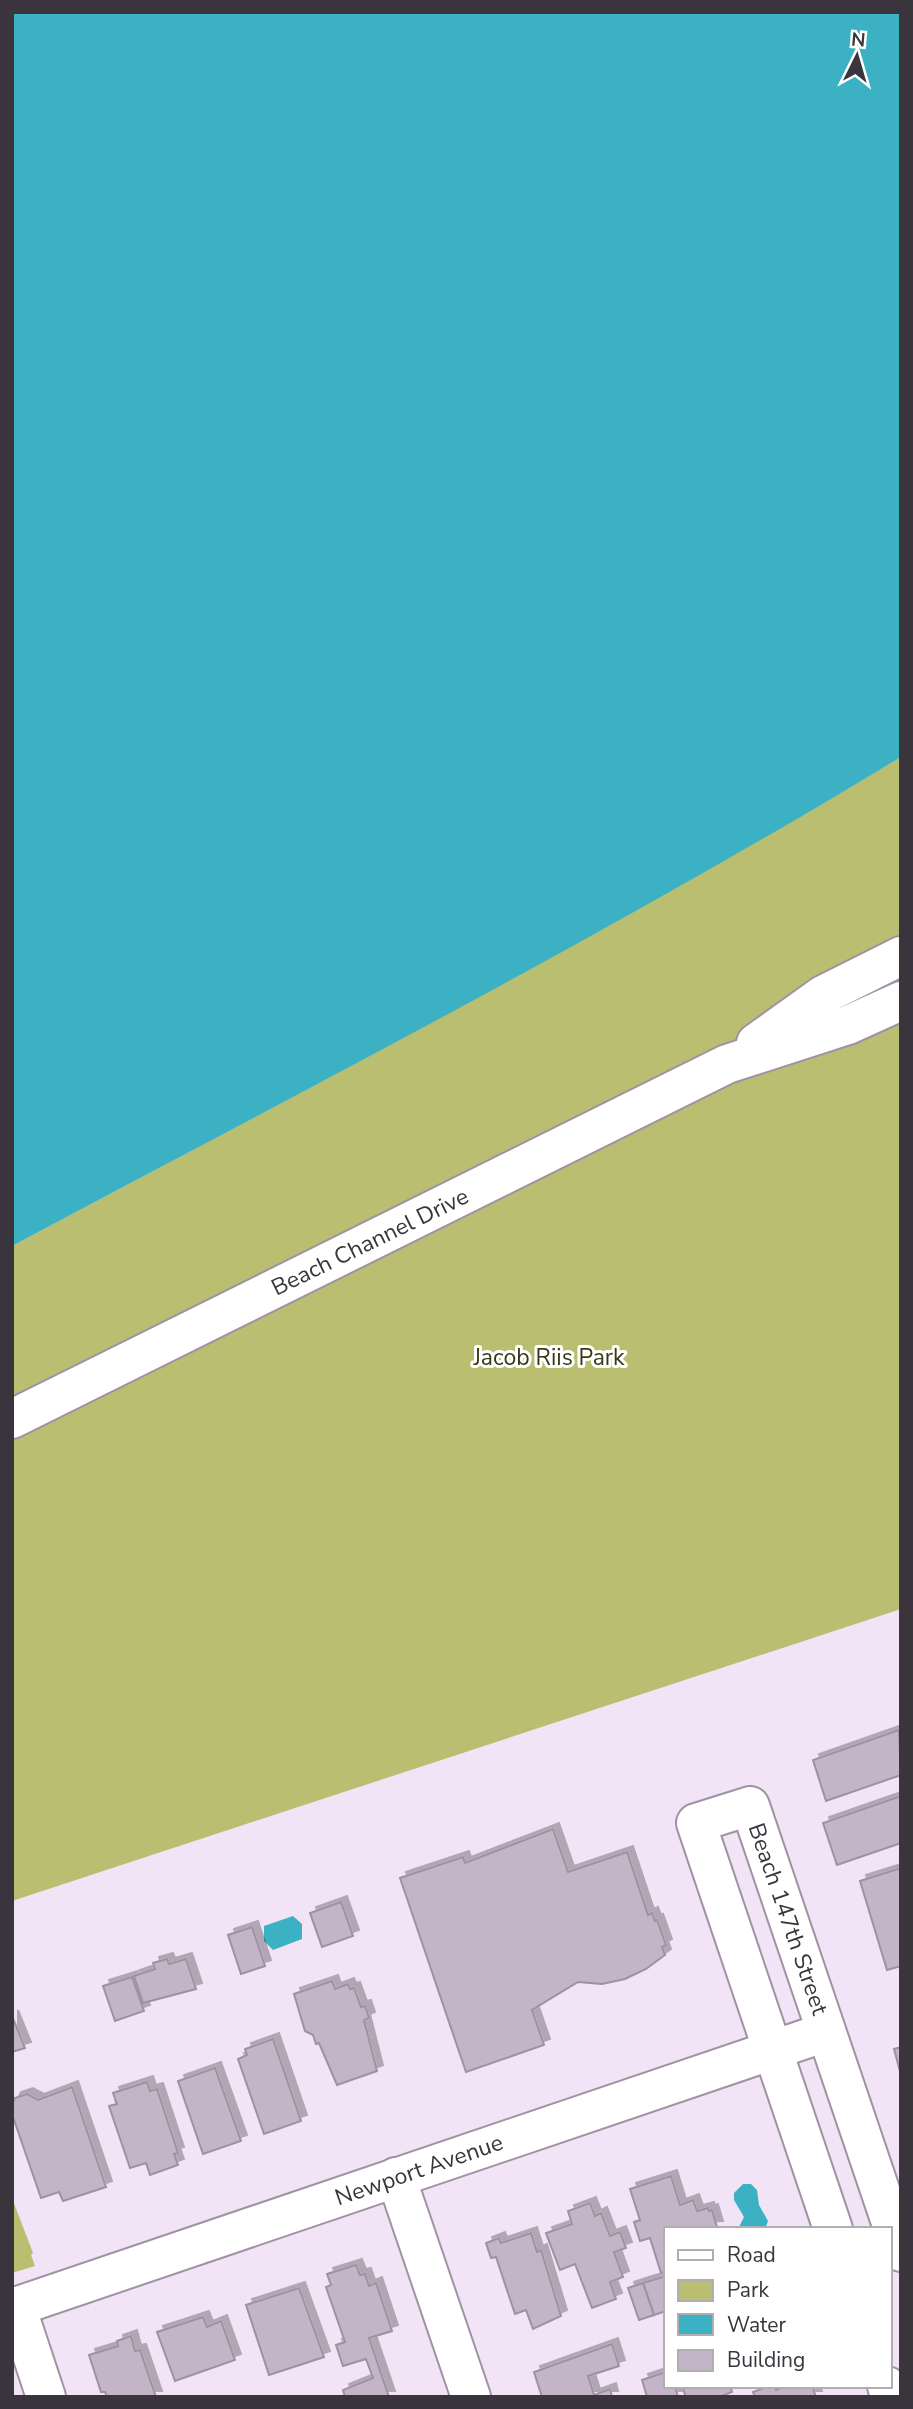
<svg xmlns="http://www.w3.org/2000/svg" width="913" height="2409" viewBox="0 0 913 2409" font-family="'Nunito Sans',sans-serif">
  <defs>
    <filter id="shadow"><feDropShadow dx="6" dy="-6" stdDeviation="0" flood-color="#0004"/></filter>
  </defs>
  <rect width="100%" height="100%" fill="#f2e3f6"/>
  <g fill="#babe71">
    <path d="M901,757V1609L12,1901V1246C311,1087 611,931 901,757Z"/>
    <polygon points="12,2198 33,2253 31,2255 35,2266 12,2273"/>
  </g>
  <g fill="#3cb1c4">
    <path d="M12,12H901V757C612,932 311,1087 12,1246Z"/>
    <polygon points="293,1916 302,1924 302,1939 273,1950 264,1941 264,1926"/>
    <polygon points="743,2184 751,2184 757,2190 759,2205 768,2221 765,2229 738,2229 744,2217 734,2200 734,2193"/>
  </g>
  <g fill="#c3b4c7" stroke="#9e91a2" stroke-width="2" filter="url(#shadow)">
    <polygon points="899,1730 901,1775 826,1801 813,1760"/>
    <polygon points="901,1796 901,1843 837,1865 823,1823"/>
    <polygon points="553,1829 568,1872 627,1852 648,1915 652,1913 655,1921 657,1920 666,1945 662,1947 665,1955 646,1969 625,1979 602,1984 578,1982 532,2010 544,2045 466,2072 400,1878 463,1857 465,1863"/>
    <polygon points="901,1868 901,1966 887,1970 860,1881"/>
    <polygon points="341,1902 353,1936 322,1947 310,1913"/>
    <polygon points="252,1927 265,1966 241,1974 228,1935"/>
    <polygon points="167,1959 169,1964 186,1959 196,1989 143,2003 134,1976 155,1969 153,1963"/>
    <polygon points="132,1977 144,2011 115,2021 103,1986"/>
    <polygon points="332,1981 335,1989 348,1984 350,1989 354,1988 361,2007 365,2006 369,2018 364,2020 377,2071 337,2085 319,2043 316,2044 313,2035 305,2031 294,1994"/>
    <polygon points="12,2016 25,2048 12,2052"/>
    <polygon points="273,2039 301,2121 264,2134 238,2059 247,2055 245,2049"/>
    <polygon points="901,2047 901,2075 894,2049"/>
    <polygon points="215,2068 241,2141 203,2154 178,2081"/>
    <polygon points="147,2082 150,2091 157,2089 178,2153 174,2154 178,2165 150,2175 146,2163 130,2168 109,2106 117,2104 113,2093"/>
    <polygon points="72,2087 106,2187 63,2201 59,2192 41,2198 12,2114 12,2104 15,2098 27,2094 38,2100"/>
    <polygon points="671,2176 680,2205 693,2200 697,2211 708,2208 709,2211 712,2210 717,2227 666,2229 666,2271 661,2273 650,2238 640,2241 634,2222 640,2220 630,2189"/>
    <polygon points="590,2203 595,2216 601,2213 610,2236 620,2232 626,2248 614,2252 623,2277 610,2282 616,2299 592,2308 575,2264 560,2270 546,2233 572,2224 568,2211"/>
    <polygon points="531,2233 537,2252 541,2250 561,2316 533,2329 526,2310 515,2314 496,2257 491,2258 486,2243 499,2238 501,2243"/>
    <polygon points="356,2265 360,2275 365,2274 369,2286 376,2283 392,2331 369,2338 389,2397 345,2397 343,2390 373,2378 366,2359 343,2366 336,2345 345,2342 326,2287 331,2285 327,2274"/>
    <polygon points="666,2276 666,2311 654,2315 643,2283"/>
    <polygon points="643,2283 654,2315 639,2320 628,2288"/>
    <polygon points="299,2288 324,2357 269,2375 246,2305"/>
    <polygon points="203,2317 207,2327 221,2321 235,2360 175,2381 157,2332"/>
    <polygon points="131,2336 135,2351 140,2350 156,2397 107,2397 105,2392 101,2392 89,2355 118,2346 117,2341"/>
    <polygon points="612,2344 619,2366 588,2376 594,2395 610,2389 612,2397 542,2397 534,2372"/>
    <polygon points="666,2372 666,2386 675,2386 678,2397 647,2397 642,2380"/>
    <polygon points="682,2386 730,2386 732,2392 719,2397 686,2397"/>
    <polygon points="769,2386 775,2386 776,2390 786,2386 812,2386 816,2397 755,2397 753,2392"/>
  </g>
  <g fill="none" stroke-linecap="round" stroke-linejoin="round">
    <g stroke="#a092a3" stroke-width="42">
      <g id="minor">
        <polyline points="396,2177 471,2397"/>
        <polyline points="833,2229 696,1823 750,1806 901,2252"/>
        <polyline points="16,2306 46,2397"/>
        <polyline points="12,2308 826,2032"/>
        <polyline points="887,2386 890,2397"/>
      </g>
    </g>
    <g stroke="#a092a3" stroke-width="42">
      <g id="major">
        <polyline points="756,1043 823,995 901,956"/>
        <polyline points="12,1419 727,1064 848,1025 901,1001"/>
      </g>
    </g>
    <use href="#minor" stroke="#fff" stroke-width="38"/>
    <use href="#major" stroke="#fff" stroke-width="38"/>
  </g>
  <g text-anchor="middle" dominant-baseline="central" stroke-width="6" stroke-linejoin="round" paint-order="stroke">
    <g font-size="23" fill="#3a343c" stroke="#fff">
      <text transform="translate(370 1242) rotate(-26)">Beach Channel Drive</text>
      <text transform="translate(788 1919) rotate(71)">Beach 147th Street</text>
      <text transform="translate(419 2170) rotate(-19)">Newport Avenue</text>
    </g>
    <g font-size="23" fill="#383916" stroke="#fff">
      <text x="549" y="1357">Jacob Riis Park</text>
    </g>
  </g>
  <rect width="913" height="2409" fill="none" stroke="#3a343c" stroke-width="28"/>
  <rect x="664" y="2227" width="228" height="161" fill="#ffffff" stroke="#b0aeb1" stroke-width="2"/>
  <rect x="678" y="2250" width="35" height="10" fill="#ffffff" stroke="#b0aeb1" stroke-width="2"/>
  <text x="727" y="2262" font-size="21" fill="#3a343c">Road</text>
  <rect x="678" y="2280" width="35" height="21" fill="#babe71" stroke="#b0aeb1" stroke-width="2"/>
  <text x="727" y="2297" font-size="21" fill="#3a343c">Park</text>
  <rect x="678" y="2314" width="35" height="21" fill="#3cb1c4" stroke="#b0aeb1" stroke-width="2"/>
  <text x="727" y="2332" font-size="21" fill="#3a343c">Water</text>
  <rect x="678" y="2350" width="35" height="21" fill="#c3b4c7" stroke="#b0aeb1" stroke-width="2"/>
  <text x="727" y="2367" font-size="21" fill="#3a343c">Building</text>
  <g transform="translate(857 56) rotate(5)" stroke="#ffffff" stroke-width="5" paint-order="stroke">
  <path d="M0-5L12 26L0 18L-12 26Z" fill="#3a343c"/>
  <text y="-10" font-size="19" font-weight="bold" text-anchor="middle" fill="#3a343c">N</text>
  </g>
</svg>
